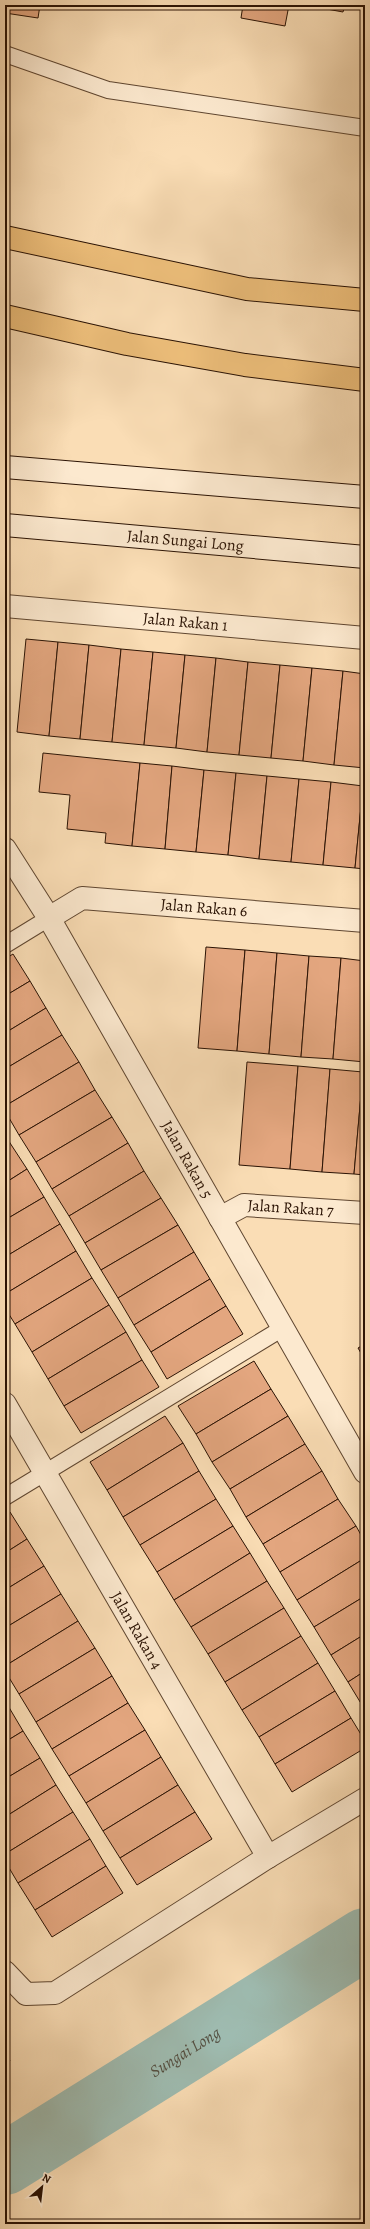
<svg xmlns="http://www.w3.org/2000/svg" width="370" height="2229" viewBox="0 0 370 2229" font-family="Alegreya,serif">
  <rect width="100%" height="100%" fill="#faddb5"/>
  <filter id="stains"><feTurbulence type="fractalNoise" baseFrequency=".005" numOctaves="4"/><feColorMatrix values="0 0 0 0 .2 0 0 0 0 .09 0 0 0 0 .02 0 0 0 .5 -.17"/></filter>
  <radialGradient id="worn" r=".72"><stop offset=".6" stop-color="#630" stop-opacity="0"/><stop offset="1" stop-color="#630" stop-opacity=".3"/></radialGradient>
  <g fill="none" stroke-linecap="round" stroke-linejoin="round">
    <path stroke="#9ebbb0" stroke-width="62" id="s1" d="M5,2164L365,1939"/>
  </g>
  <g fill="#e3a67f" stroke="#2b1304">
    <polygon points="5,5 40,5 38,18 5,13"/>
    <polygon points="243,5 289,5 285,26 241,18"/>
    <polygon points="305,5 345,5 343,12"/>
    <polygon points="26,639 58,642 49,736 17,732"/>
    <polygon points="58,642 89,645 80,739 49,736"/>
    <polygon points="89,645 121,649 112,742 80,739"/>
    <polygon points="121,649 153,652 144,745 112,742"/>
    <polygon points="153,652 185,655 176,748 144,745"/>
    <polygon points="185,655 216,658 207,752 176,748"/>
    <polygon points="216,658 248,662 239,755 207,752"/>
    <polygon points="248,662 280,665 271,758 239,755"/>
    <polygon points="280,665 312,668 303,761 271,758"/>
    <polygon points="312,668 343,671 334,765 303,761"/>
    <polygon points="343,671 365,674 365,768 334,765"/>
    <polygon points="43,753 140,763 132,846 105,843 106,833 67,829 70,795 39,792"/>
    <polygon points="140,763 172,766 165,849 132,846"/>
    <polygon points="172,766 204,770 196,852 165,849"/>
    <polygon points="204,770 236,773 228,855 196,852"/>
    <polygon points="236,773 267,776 259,859 228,855"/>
    <polygon points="267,776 299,779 291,862 259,859"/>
    <polygon points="299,779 331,782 323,865 291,862"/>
    <polygon points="331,782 363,786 355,868 323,865"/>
    <polygon points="363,786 365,786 365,869 355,868"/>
    <polygon points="206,947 245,950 237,1051 198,1048"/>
    <polygon points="245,950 277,953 269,1054 237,1051"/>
    <polygon points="277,953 309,956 301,1057 269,1054"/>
    <polygon points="13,954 30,981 5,996 5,959"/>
    <polygon points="309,956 341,958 333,1059 301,1057"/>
    <polygon points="341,958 365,961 365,1062 333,1059"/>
    <polygon points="30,981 46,1008 5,1033 5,996"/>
    <polygon points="46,1008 62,1035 5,1069 5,1033"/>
    <polygon points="62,1035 79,1062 5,1106 5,1069"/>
    <polygon points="79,1062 95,1090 19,1135 5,1111 5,1106"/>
    <polygon points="247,1062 298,1066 290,1169 239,1165"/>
    <polygon points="298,1066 330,1069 322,1172 290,1169"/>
    <polygon points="330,1069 363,1072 354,1174 322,1172"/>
    <polygon points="363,1072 365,1072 365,1175 354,1174"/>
    <polygon points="95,1090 112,1117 36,1162 19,1135"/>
    <polygon points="112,1117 128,1143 52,1189 36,1162"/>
    <polygon points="5,1133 10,1143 5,1146"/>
    <polygon points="10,1143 27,1169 5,1183 5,1146"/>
    <polygon points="128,1143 144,1171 69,1216 52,1189"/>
    <polygon points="27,1169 44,1197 5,1220 5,1183"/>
    <polygon points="144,1171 161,1198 85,1243 69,1216"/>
    <polygon points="44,1197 60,1224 5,1257 5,1220"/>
    <polygon points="161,1198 178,1225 101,1270 85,1243"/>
    <polygon points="60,1224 76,1251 5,1294 5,1257"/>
    <polygon points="178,1225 194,1252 118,1298 101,1270"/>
    <polygon points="76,1251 92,1278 15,1324 5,1308 5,1294"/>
    <polygon points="194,1252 210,1279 134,1325 118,1298"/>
    <polygon points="92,1278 109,1305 32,1352 15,1324"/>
    <polygon points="210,1279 226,1306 151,1352 134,1325"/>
    <polygon points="109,1305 126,1332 48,1379 32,1352"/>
    <polygon points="226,1306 243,1334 167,1379 151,1352"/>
    <polygon points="126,1332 142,1360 64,1406 48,1379"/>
    <polygon points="365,1344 365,1360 358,1348"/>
    <polygon points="142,1360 159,1387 81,1433 64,1406"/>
    <polygon points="254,1361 271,1389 196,1434 178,1406"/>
    <polygon points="271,1389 288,1416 212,1462 196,1434"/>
    <polygon points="165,1416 183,1443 107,1490 90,1462"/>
    <polygon points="288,1416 305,1444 230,1489 212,1462"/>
    <polygon points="183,1443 199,1471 123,1517 107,1490"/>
    <polygon points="305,1444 322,1471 246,1517 230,1489"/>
    <polygon points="199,1471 216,1499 140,1545 123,1517"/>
    <polygon points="322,1471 338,1499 263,1544 246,1517"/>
    <polygon points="216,1499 233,1526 157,1572 140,1545"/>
    <polygon points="338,1499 356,1526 280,1572 263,1544"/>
    <polygon points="10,1512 27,1539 5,1553 5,1515"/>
    <polygon points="233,1526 250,1553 174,1600 157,1572"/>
    <polygon points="356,1526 365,1542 365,1558 297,1600 280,1572"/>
    <polygon points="27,1539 44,1566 5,1590 5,1553"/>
    <polygon points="250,1553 267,1581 191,1627 174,1600"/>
    <polygon points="365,1558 365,1596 314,1627 297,1600"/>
    <polygon points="44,1566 61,1594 5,1628 5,1590"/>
    <polygon points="267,1581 284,1608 208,1654 191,1627"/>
    <polygon points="61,1594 78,1621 5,1666 5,1628"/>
    <polygon points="365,1596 365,1634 331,1655 314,1627"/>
    <polygon points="284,1608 301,1636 225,1682 208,1654"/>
    <polygon points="78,1621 95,1648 19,1694 5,1671 5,1666"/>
    <polygon points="365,1634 365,1671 348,1682 331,1655"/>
    <polygon points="301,1636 318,1663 242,1710 225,1682"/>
    <polygon points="95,1648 112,1676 36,1722 19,1694"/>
    <polygon points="318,1663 335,1691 259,1737 242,1710"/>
    <polygon points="365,1671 365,1710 348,1682"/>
    <polygon points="112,1676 128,1703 52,1749 36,1722"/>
    <polygon points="335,1691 351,1718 275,1764 259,1737"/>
    <polygon points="128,1703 145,1730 69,1776 52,1749"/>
    <polygon points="7,1704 23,1731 5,1742 5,1705"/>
    <polygon points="351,1718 365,1741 365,1748 292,1792 275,1764"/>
    <polygon points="145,1730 161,1757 86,1803 69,1776"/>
    <polygon points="23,1731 40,1758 5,1779 5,1742"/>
    <polygon points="161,1757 178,1785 103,1831 86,1803"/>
    <polygon points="40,1758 56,1785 5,1817 5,1779"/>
    <polygon points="56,1785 73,1812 5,1854 5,1817"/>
    <polygon points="178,1785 195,1812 120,1858 103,1831"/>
    <polygon points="73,1812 90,1839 18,1883 5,1861 5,1854"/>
    <polygon points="195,1812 212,1839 137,1885 120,1858"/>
    <polygon points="90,1839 106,1866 35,1910 18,1883"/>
    <polygon points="106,1866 123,1893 52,1937 35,1910"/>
    <polygon points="5,2052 10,2061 5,2064"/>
  </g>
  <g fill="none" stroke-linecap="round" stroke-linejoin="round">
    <g stroke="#5f4630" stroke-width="18">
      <g id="lane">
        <polyline points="5,54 108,90 365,128"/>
        <polyline points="5,945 49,918"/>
        <polyline points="5,1497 283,1328"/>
      </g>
    </g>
    <g stroke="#5f4630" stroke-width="24">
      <g id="street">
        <path id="s2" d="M5,606L365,638"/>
        <path id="s3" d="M5,849L49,918L365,1472"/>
        <path id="s4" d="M49,918L82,898L365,921"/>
        <path id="s5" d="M220,1218L244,1205L365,1213"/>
        <path id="s6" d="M5,1404L268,1857"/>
        <polyline points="5,1972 26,1994 55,1993 268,1857 365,1799"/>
      </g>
    </g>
    <g stroke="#2b1304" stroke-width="24">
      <g id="secondary">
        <polyline points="5,467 365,497"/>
        <path id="s7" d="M5,525L365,557"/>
      </g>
    </g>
    <g stroke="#2b1304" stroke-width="24">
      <g id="highway">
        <polyline points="5,237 247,289 365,300"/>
        <polyline points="5,316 127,344 245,365 365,380"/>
      </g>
    </g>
    <use href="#lane" stroke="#fce9cf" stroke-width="16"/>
    <use href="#street" stroke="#fce9cf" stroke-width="22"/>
    <use href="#secondary" stroke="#fce9cf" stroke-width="22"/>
    <use href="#highway" stroke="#edbe7a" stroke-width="22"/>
  </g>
  <g text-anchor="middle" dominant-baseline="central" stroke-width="3.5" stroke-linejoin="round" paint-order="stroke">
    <g font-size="16" fill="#2b1304" stroke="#fce9cf">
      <text stroke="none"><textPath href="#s7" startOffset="181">Jalan Sungai Long</textPath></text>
      <text stroke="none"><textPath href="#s2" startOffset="181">Jalan Rakan 1</textPath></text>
      <text stroke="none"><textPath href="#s4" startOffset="161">Jalan Rakan 6</textPath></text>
      <text stroke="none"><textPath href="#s3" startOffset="360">Jalan Rakan 5</textPath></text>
      <text stroke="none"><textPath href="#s5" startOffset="74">Jalan Rakan 7</textPath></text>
      <text stroke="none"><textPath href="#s6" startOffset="262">Jalan Rakan 4</textPath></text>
    </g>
    <g font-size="17" font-style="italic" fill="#534e40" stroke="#fce9cf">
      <text stroke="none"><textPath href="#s1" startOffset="212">Sungai Long</textPath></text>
    </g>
  </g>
  <rect width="370" height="2229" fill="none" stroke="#faddb5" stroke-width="20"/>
  <rect x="6" y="6" width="358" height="2217" fill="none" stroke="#2b1304" stroke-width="2"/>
  <rect x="10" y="10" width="350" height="2209" fill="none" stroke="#2b1304"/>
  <g transform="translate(42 2187) rotate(28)" stroke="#fce9cf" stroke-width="3" paint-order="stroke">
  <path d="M0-3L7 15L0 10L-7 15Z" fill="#2b1304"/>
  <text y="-6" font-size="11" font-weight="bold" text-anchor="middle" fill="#2b1304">N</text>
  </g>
  <rect width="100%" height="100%" filter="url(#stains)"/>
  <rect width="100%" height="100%" fill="url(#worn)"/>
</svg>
